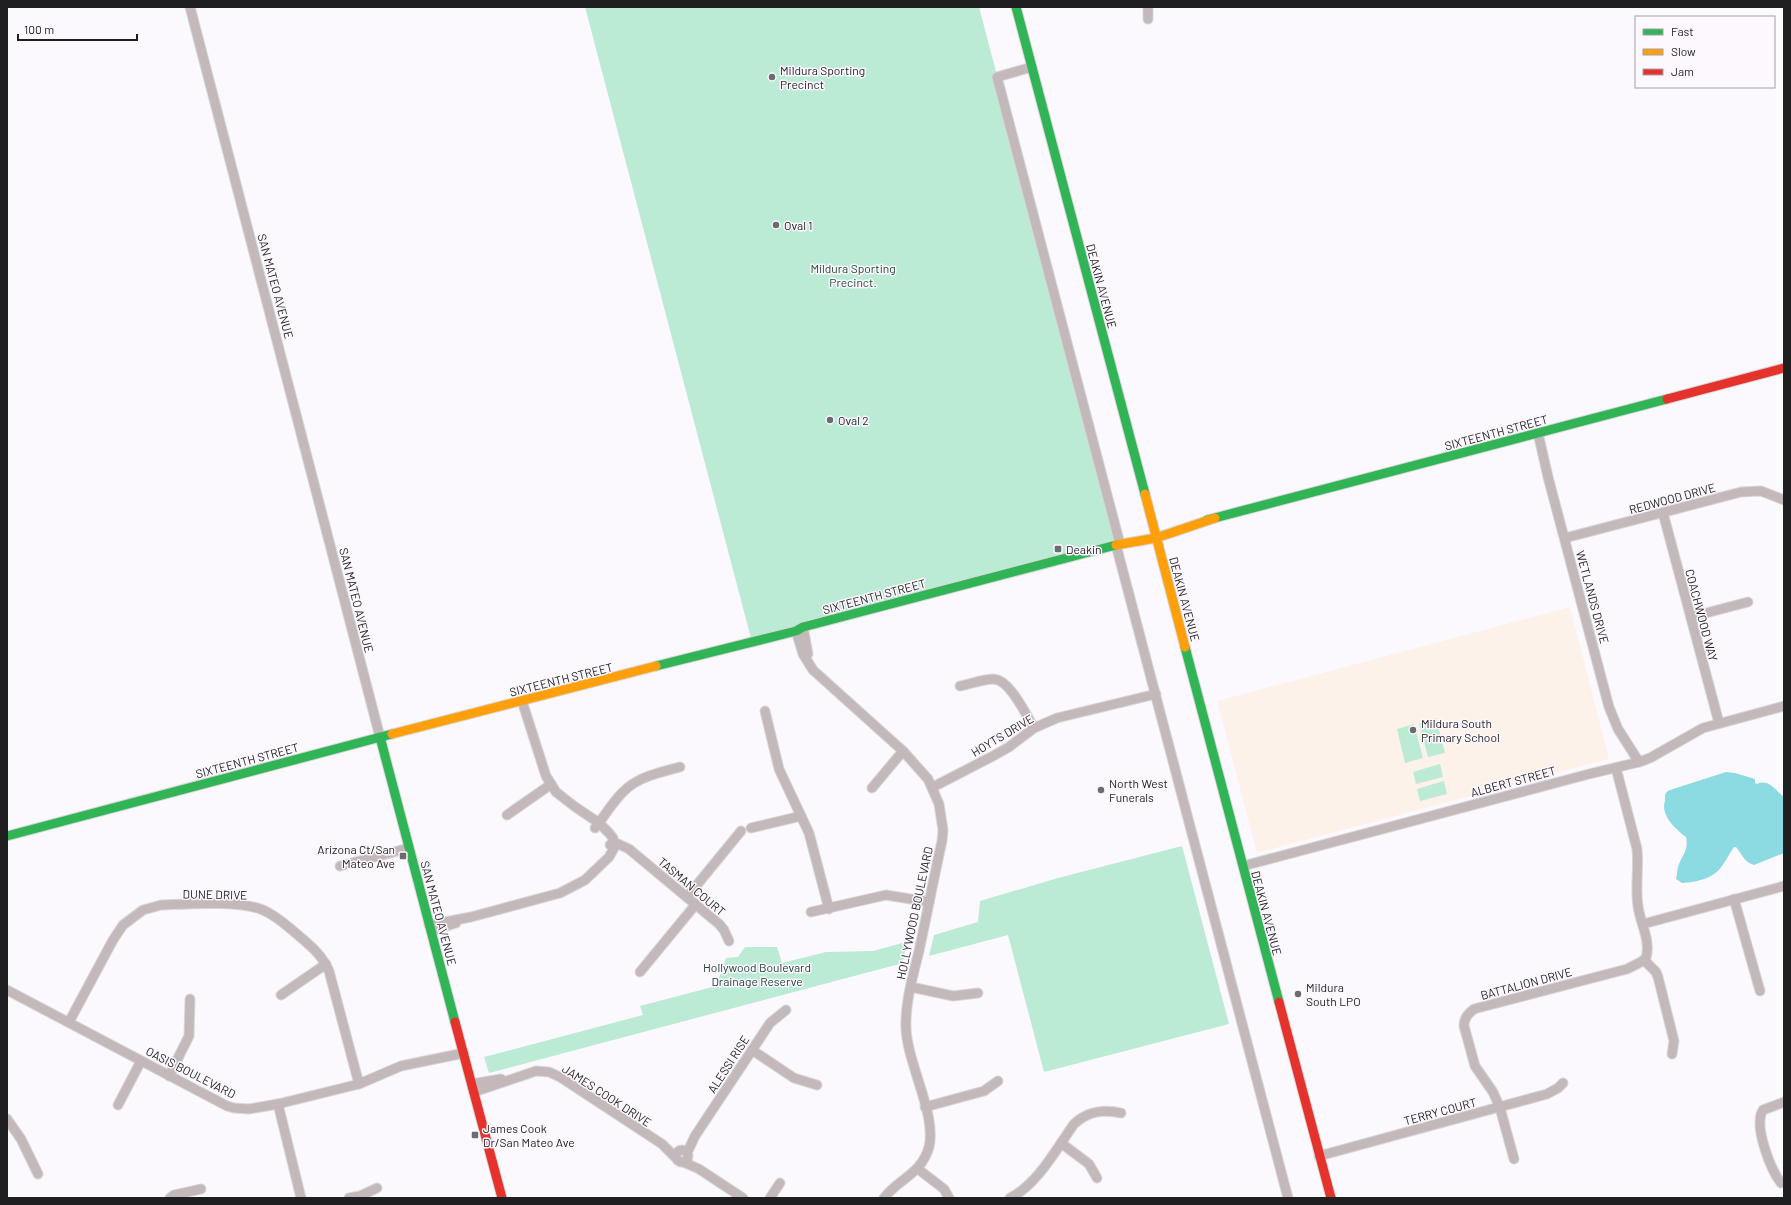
<svg xmlns="http://www.w3.org/2000/svg" width="1791" height="1205" viewBox="0 0 1791 1205" font-family="Barlow,sans-serif">
  <rect width="100%" height="100%" fill="#fbf9fd"/>
  <polygon fill="#fcf2ea" points="1570,607 1609,759 1257,853 1217,701"/>
  <g fill="#bbead5">
    <polygon points="585,7 979,7 1120,544 752,642"/>
    <polygon points="1436,718 1445,753 1428,757 1419,723"/>
    <polygon points="1414,724 1423,758 1405,763 1397,729"/>
    <polygon points="1440,764 1443,777 1416,784 1413,772"/>
    <polygon points="1444,781 1447,794 1420,801 1417,789"/>
    <polygon points="1182,846 1229,1024 1044,1072 1008,935 929,956 934,935 978,922 980,901 1058,878"/>
    <polygon points="906,942 903,963 489,1073 484,1057 643,1015 640,1006 716,986 726,958 738,957 745,947 777,947 782,963 826,952 873,951"/>
  </g>
  <path fill="#8cdbe2" d="M1726,772L1735,773L1755,779V783L1757,784C1769,778 1776,791 1784,797V853L1754,865C1743,861 1743,855 1736,847H1734C1729,853 1727,860 1722,866C1713,879 1697,882 1682,883L1676,879C1677,875 1677,871 1678,867C1682,854 1689,851 1686,837C1677,830 1664,819 1664,806C1664,804 1665,802 1665,800C1665,795 1664,793 1670,790Z"/>
  <g fill="none" stroke-linecap="round" stroke-linejoin="round">
    <g stroke="#d8d7d9" stroke-width="11">
      <g id="street">
        <polyline points="190,7 380,737"/>
        <polyline points="1148,7 1148,19"/>
        <polyline points="1032,67 997,77 1120,544"/>
        <polyline points="1538,433 1548,477 1609,707 1618,729 1639,762"/>
        <polyline points="1663,513 1719,723"/>
        <polyline points="1565,538 1741,492 1761,491 1784,500"/>
        <polyline points="1116,545 1288,1198"/>
        <polyline points="1691,617 1748,602"/>
        <polyline points="803,627 808,654"/>
        <path d="M796,631L803,654L813,670L903,751L928,779L939,804L943,830L942,841C934,877 927,914 919,951C913,976 905,1002 906,1028C907,1063 937,1115 929,1147C921,1175 899,1178 884,1198"/>
        <path d="M960,686C971,684 983,679 994,679C1010,680 1026,715 1034,728"/>
        <polyline points="765,711 779,769 809,833 829,909"/>
        <polyline points="933,787 993,756 1009,747 1034,728 1057,718 1156,694"/>
        <polyline points="872,788 903,751"/>
        <polyline points="507,815 550,785"/>
        <path d="M595,828C607,813 619,791 636,782C649,774 666,771 680,767"/>
        <polyline points="751,828 801,816"/>
        <polyline points="610,845 614,842 629,849 719,924 724,930 729,941"/>
        <polyline points="340,866 409,848"/>
        <polyline points="1243,866 1589,774 1639,762 1650,758 1703,728 1784,706"/>
        <polyline points="687,897 741,831"/>
        <polyline points="1734,899 1760,991"/>
        <polyline points="811,912 886,895 929,902"/>
        <polyline points="1643,924 1784,886"/>
        <polyline points="429,925 471,917 560,893 585,880 609,857 614,848 613,838 609,833 599,823 574,806 556,792 546,776 522,701"/>
        <polyline points="431,931 456,923"/>
        <polyline points="1644,960 1656,972 1658,977 1674,1041 1672,1054"/>
        <polyline points="640,972 696,904"/>
        <polyline points="911,987 953,996 978,993"/>
        <polyline points="7,990 227,1106 234,1108 249,1109 278,1104 359,1084 401,1066 464,1053"/>
        <polyline points="281,995 326,964"/>
        <path d="M69,1022L113,940L123,925L143,910L161,905C187,904 240,900 263,910C277,916 287,926 298,935C311,946 322,955 329,971L359,1084"/>
        <polyline points="752,1050 794,1078 817,1085"/>
        <polyline points="169,1076 189,1036 190,999"/>
        <polyline points="472,1084 501,1079"/>
        <polyline points="474,1092 536,1071 549,1072 560,1077 662,1144 675,1157"/>
        <polyline points="278,1104 301,1198"/>
        <polyline points="118,1105 141,1061"/>
        <polyline points="925,1107 984,1091 998,1081"/>
        <polyline points="7,1119 21,1139 38,1174"/>
        <polyline points="1061,1143 1089,1164 1097,1178"/>
        <circle cx="682" cy="1156" r="6"/>
        <polyline points="687,1153 695,1136 770,1023 786,1010"/>
        <polyline points="1319,1156 1547,1094 1558,1088 1563,1083"/>
        <path d="M1514,1159L1500,1108L1493,1092L1475,1066L1464,1026C1464,1018 1468,1014 1474,1009L1627,969L1641,962L1646,958C1651,940 1640,923 1638,906C1635,887 1639,868 1637,849L1616,768"/>
        <polyline points="683,1162 699,1169 743,1198"/>
        <polyline points="918,1169 944,1189 949,1198"/>
        <path d="M1781,1183C1771,1170 1753,1126 1763,1110L1784,1102"/>
        <polyline points="170,1198 174,1195 201,1189"/>
        <polyline points="349,1198 360,1196 377,1188"/>
        <polyline points="770,1198 780,1183"/>
        <path d="M1010,1198C1037,1185 1057,1148 1074,1124C1088,1111 1103,1109 1121,1113"/>
      </g>
    </g>
    <g stroke="#d8d7d9" stroke-width="11">
      <g id="fast">
        <polyline points="1016,7 1145,494"/>
        <polyline points="1207,520 1667,399"/>
        <polyline points="1185,647 1279,1002"/>
        <polyline points="656,666 796,631 803,627 1116,545"/>
        <polyline points="380,737 455,1022"/>
        <polyline points="7,836 392,734"/>
      </g>
    </g>
    <g stroke="#d8d7d9" stroke-width="11">
      <g id="slow">
        <polyline points="1145,494 1185,647"/>
        <polyline points="1116,545 1156,538 1215,518"/>
        <polyline points="392,734 656,666"/>
      </g>
    </g>
    <g stroke="#d8d7d9" stroke-width="11">
      <g id="jam">
        <polyline points="1667,399 1784,368"/>
        <polyline points="1279,1002 1331,1198"/>
        <polyline points="455,1022 502,1198"/>
      </g>
    </g>
    <use href="#street" stroke="#c3b8ba" stroke-width="9"/>
    <use href="#fast" stroke="#30b455" stroke-width="9"/>
    <use href="#slow" stroke="#ff9f0a" stroke-width="9"/>
    <use href="#jam" stroke="#e5322d" stroke-width="9"/>
  </g>
  <g fill="#6c6b6d" stroke="#fcf8fe" stroke-width="1.5">
    <circle cx="772" cy="77" r="4"/>
    <circle cx="776" cy="225" r="4"/>
    <circle cx="830" cy="420" r="4"/>
    <rect x="1054" y="545" width="8" height="8" rx="2"/>
    <circle cx="1413" cy="730" r="4"/>
    <circle cx="1101" cy="790" r="4"/>
    <rect x="399" y="852" width="8" height="8" rx="2"/>
    <circle cx="1298" cy="994" r="4"/>
    <rect x="471" y="1131" width="8" height="8" rx="2"/>
  </g>
  <g text-anchor="middle" dominant-baseline="central" stroke-width="3" stroke-linejoin="round" paint-order="stroke">
    <g font-size="12" fill="#1f1e20" stroke="#fcf8fe" text-anchor="start">
      <text x="780" y="70">Mildura Sporting<tspan x="780" dy="14">Precinct</tspan></text>
      <text x="784" y="225">Oval 1</text>
      <text x="838" y="420">Oval 2</text>
      <text x="1066" y="549">Deakin</text>
      <text x="1421" y="723">Mildura South<tspan x="1421" dy="14">Primary School</tspan></text>
      <text x="1109" y="783">North West<tspan x="1109" dy="14">Funerals</tspan></text>
      <text x="395" y="849" text-anchor="end">Arizona Ct/San<tspan x="395" dy="14">Mateo Ave</tspan></text>
      <text x="1306" y="987">Mildura<tspan x="1306" dy="14">South LPO</tspan></text>
      <text x="483" y="1128">James Cook<tspan x="483" dy="14">Dr/San Mateo Ave</tspan></text>
    </g>
    <g font-size="12" fill="#1f4635" stroke="#fcf8fe">
      <text x="853" y="268">Mildura Sporting<tspan x="853" dy="14">Precinct.</tspan></text>
      <text x="757" y="967">Hollywood Boulevard<tspan x="757" dy="14">Drainage Reserve</tspan></text>
    </g>
    <g font-size="12" fill="#1f1e20" stroke="#fcf8fe">
      <text transform="translate(276 286) rotate(75)">SAN MATEO AVENUE</text>
      <text transform="translate(1102 286) rotate(75)">DEAKIN AVENUE</text>
      <text transform="translate(1496 432) rotate(-15)">SIXTEENTH STREET</text>
      <text transform="translate(1672 498) rotate(-15)">REDWOOD DRIVE</text>
      <text transform="translate(874 596) rotate(-15)">SIXTEENTH STREET</text>
      <text transform="translate(1593 597) rotate(75)">WETLANDS DRIVE</text>
      <text transform="translate(1185 599) rotate(75)">DEAKIN AVENUE</text>
      <text transform="translate(357 600) rotate(76)">SAN MATEO AVENUE</text>
      <text transform="translate(1702 615) rotate(75)">COACHWOOD WAY</text>
      <text transform="translate(561 679) rotate(-14)">SIXTEENTH STREET</text>
      <text transform="translate(1002 735) rotate(-31)">HOYTS DRIVE</text>
      <text transform="translate(247 760) rotate(-15)">SIXTEENTH STREET</text>
      <text transform="translate(1513 781) rotate(-15)">ALBERT STREET</text>
      <text transform="translate(692 886) rotate(40)">TASMAN COURT</text>
      <text transform="translate(215 894) rotate(1)">DUNE DRIVE</text>
      <text transform="translate(439 913) rotate(75)">SAN MATEO AVENUE</text>
      <text transform="translate(914 913) rotate(-78)">HOLLYWOOD BOULEVARD</text>
      <text transform="translate(1267 913) rotate(75)">DEAKIN AVENUE</text>
      <text transform="translate(1526 983) rotate(-15)">BATTALION DRIVE</text>
      <text transform="translate(728 1064) rotate(-57)">ALESSI RISE</text>
      <text transform="translate(191 1072) rotate(27)">OASIS BOULEVARD</text>
      <text transform="translate(607 1095) rotate(33)">JAMES COOK DRIVE</text>
      <text transform="translate(1440 1111) rotate(-15)">TERRY COURT</text>
    </g>
  </g>
  <rect width="1791" height="1205" fill="none" stroke="#1f1e20" stroke-width="16"/>
  <rect x="1635" y="16" width="140" height="72" fill="#fcf8fe" stroke="#a4a1a5"/>
  <rect x="1643" y="29" width="20" height="6" fill="#30b455" stroke="#a4a1a5"/>
  <text x="1671" y="36" font-size="12" fill="#1f1e20">Fast</text>
  <rect x="1643" y="49" width="20" height="6" fill="#ff9f0a" stroke="#a4a1a5"/>
  <text x="1671" y="56" font-size="12" fill="#1f1e20">Slow</text>
  <rect x="1643" y="69" width="20" height="6" fill="#e5322d" stroke="#a4a1a5"/>
  <text x="1671" y="76" font-size="12" fill="#1f1e20">Jam</text>
  <path d="M18 34v6h119v-6" fill="none" stroke="#1f1e20" stroke-width="2"/>
  <text x="24" y="34" font-size="12" fill="#1f1e20" stroke="#fcf8fe" stroke-width="3" paint-order="stroke">100 m</text>
</svg>
